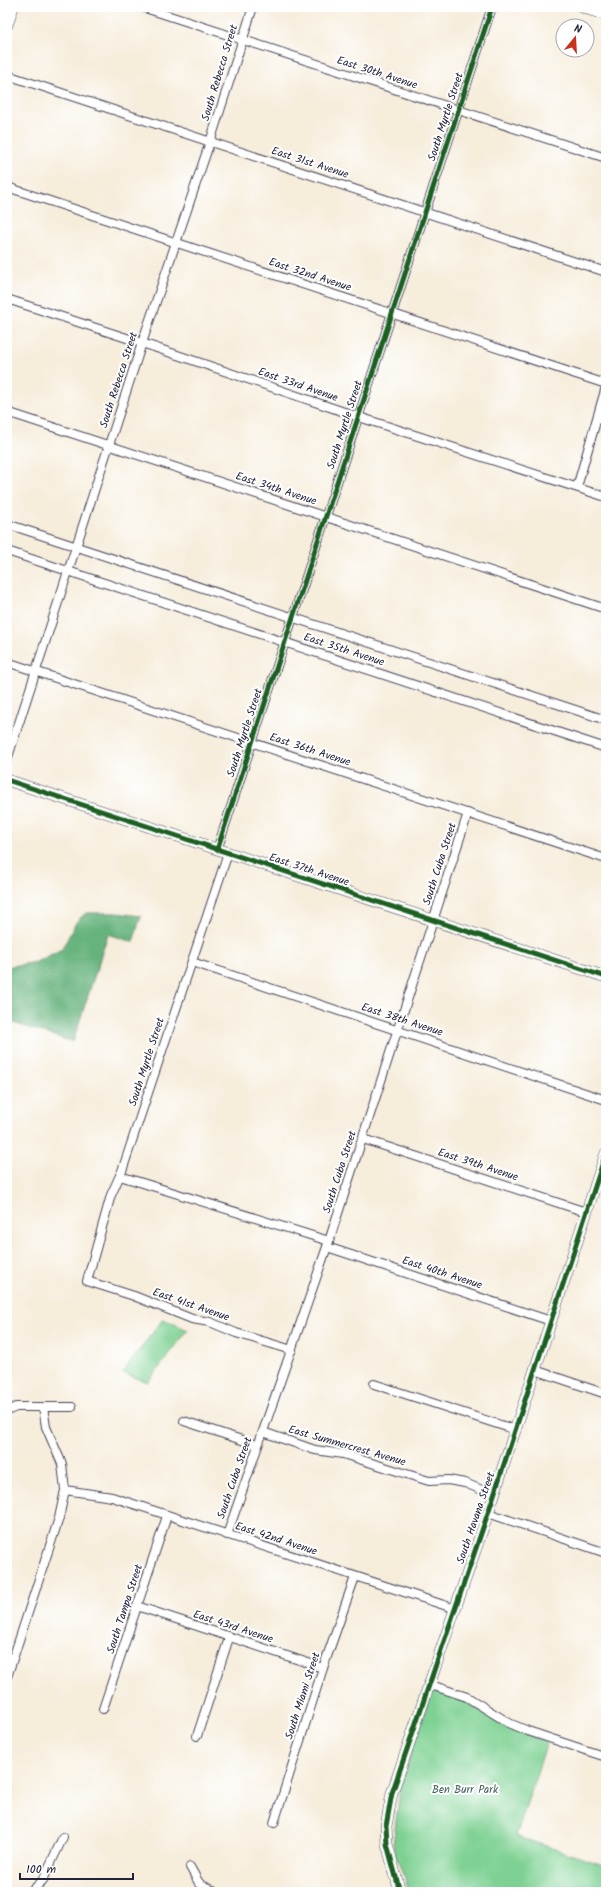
<svg xmlns="http://www.w3.org/2000/svg" width="613" height="1899" viewBox="0 0 613 1899" font-family="Kalam,sans-serif">
  <rect width="100%" height="100%" fill="#fff"/>
  <filter id="ink" filterUnits="userSpaceOnUse"><feTurbulence type="fractalNoise" baseFrequency=".025" numOctaves="2"/><feDisplacementMap in="SourceGraphic" scale="8" xChannelSelector="R" yChannelSelector="G"/><feConvolveMatrix kernelMatrix="1 2 1 2 8 2 1 2 1" color-interpolation-filters="sRGB"/></filter>
  <filter id="wash" filterUnits="userSpaceOnUse"><feTurbulence type="fractalNoise" baseFrequency=".012" numOctaves="4" result="noise"/><feDisplacementMap in="SourceGraphic" scale="16" xChannelSelector="R" yChannelSelector="G"/><feGaussianBlur stdDeviation="0.9" result="paint"/><feColorMatrix in="noise" values="0 0 0 0 0 0 0 0 0 0 0 0 0 0 0 0 0 1.4 0 .05"/><feComposite in="paint" operator="in"/></filter>
  <g filter="url(#wash)">
    <rect width="100%" height="100%" fill="#f6eddb"/>
    <g fill="#7ed193" stroke="#507a67">
      <polygon points="163,1319 188,1330 148,1382 122,1373"/>
      <polygon points="435,1691 464,1701 503,1725 547,1742 516,1836 606,1866 606,1892 408,1892 405,1878 400,1863 396,1857 393,1846 400,1788 431,1693"/>
    </g>
    <polygon fill="#66b37d" stroke="#446a5c" points="86,913 116,913 141,916 133,942 108,934 73,1042 7,1021 7,967 36,962 62,949 77,921"/>
  </g>
  <g filter="url(#ink)">
    <g fill="none" stroke-linecap="round" stroke-linejoin="round">
      <g stroke="#424053" stroke-width="10">
        <g id="street">
          <polyline points="142,7 606,158"/>
          <polyline points="7,75 606,272"/>
          <polyline points="7,187 606,384"/>
          <polyline points="7,299 142,343 359,417 606,497"/>
          <polyline points="7,412 606,609"/>
          <polyline points="577,487 606,387"/>
          <polyline points="7,524 606,720"/>
          <polyline points="7,551 606,748"/>
          <polyline points="7,662 606,859"/>
          <polyline points="7,760 142,343 210,142 253,7"/>
          <polyline points="217,850 492,7"/>
          <polyline points="228,853 122,1171 111,1195 87,1281 134,1296 192,1319 210,1322 236,1333 292,1350"/>
          <polyline points="192,962 606,1100"/>
          <polyline points="363,1139 586,1212"/>
          <polyline points="120,1176 329,1241"/>
          <polyline points="327,1247 551,1321"/>
          <polyline points="535,1370 606,1394"/>
          <polyline points="374,1384 516,1430"/>
          <polyline points="7,1411 16,1407 43,1407"/>
          <polyline points="184,1421 257,1445"/>
          <polyline points="263,1432 315,1450 343,1454 429,1481 448,1480 465,1483 494,1495"/>
          <polyline points="65,1490 112,1497 456,1609"/>
          <polyline points="488,1513 606,1553"/>
          <polyline points="227,1535 329,1241 468,813"/>
          <polyline points="137,1606 323,1668"/>
          <polyline points="7,1677 59,1518 65,1490 62,1464 46,1427 43,1407 72,1407"/>
          <polyline points="428,1684 467,1697 509,1723 528,1731 606,1757"/>
          <polyline points="103,1709 167,1516"/>
          <polyline points="197,1736 229,1638"/>
          <polyline points="274,1823 323,1668 355,1577"/>
          <polyline points="190,1867 199,1883 215,1892"/>
          <polyline points="31,1892 43,1880 63,1837"/>
        </g>
      </g>
      <g stroke="#424053" stroke-width="12">
        <g id="secondary">
          <polyline points="582,7 606,15"/>
          <polyline points="7,25 13,7"/>
          <polyline points="7,780 606,977"/>
          <polyline points="400,1892 387,1844 386,1826 392,1793 488,1513 606,1153"/>
        </g>
      </g>
      <use href="#street" stroke="#fff" stroke-width="8"/>
      <use href="#secondary" stroke="#fff" stroke-width="11"/>
      <g stroke="#fff" stroke-width="8">
        <g id="cycleway">
          <polyline points="7,780 606,977"/>
          <polyline points="217,850 492,7"/>
          <polyline points="400,1892 387,1844 386,1826 392,1793 488,1513 606,1153"/>
        </g>
      </g>
      <use href="#cycleway" stroke="#1b5e20" stroke-width="5"/>
    </g>
  </g>
  <g text-anchor="middle" dominant-baseline="central" stroke-width="4" stroke-linejoin="round" paint-order="stroke">
    <g font-size="11" fill="#22223b" stroke="#fff">
      <text transform="translate(220 73) rotate(-73)">South Rebecca Street</text>
      <text transform="translate(377 73) rotate(18)">East 30th Avenue</text>
      <text transform="translate(446 117) rotate(-72)">South Myrtle Street</text>
      <text transform="translate(310 163) rotate(18)">East 31st Avenue</text>
      <text transform="translate(310 275) rotate(18)">East 32nd Avenue</text>
      <text transform="translate(119 380) rotate(-72)">South Rebecca Street</text>
      <text transform="translate(298 385) rotate(19)">East 33rd Avenue</text>
      <text transform="translate(345 425) rotate(-72)">South Myrtle Street</text>
      <text transform="translate(276 489) rotate(18)">East 34th Avenue</text>
      <text transform="translate(344 650) rotate(18)">East 35th Avenue</text>
      <text transform="translate(245 733) rotate(-72)">South Myrtle Street</text>
      <text transform="translate(310 750) rotate(18)">East 36th Avenue</text>
      <text transform="translate(440 864) rotate(-72)">South Cuba Street</text>
      <text transform="translate(309 870) rotate(18)">East 37th Avenue</text>
      <text transform="translate(402 1020) rotate(18)">East 38th Avenue</text>
      <text transform="translate(147 1062) rotate(-72)">South Myrtle Street</text>
      <text transform="translate(478 1165) rotate(18)">East 39th Avenue</text>
      <text transform="translate(340 1172) rotate(-72)">South Cuba Street</text>
      <text transform="translate(442 1273) rotate(18)">East 40th Avenue</text>
      <text transform="translate(191 1305) rotate(19)">East 41st Avenue</text>
      <text transform="translate(347 1446) rotate(16)">East Summercrest Avenue</text>
      <text transform="translate(235 1478) rotate(-71)">South Cuba Street</text>
      <text transform="translate(476 1518) rotate(-71)">South Havana Street</text>
      <text transform="translate(276 1539) rotate(18)">East 42nd Avenue</text>
      <text transform="translate(125 1609) rotate(-72)">South Tampa Street</text>
      <text transform="translate(233 1627) rotate(18)">East 43rd Avenue</text>
      <text transform="translate(303 1696) rotate(-72)">South Miami Street</text>
    </g>
    <g font-size="11" fill="#425f5a" stroke="#fff">
      <text x="465" y="1790">Ben Burr Park</text>
    </g>
  </g>
  <rect width="613" height="1899" fill="none" stroke="#fff" stroke-width="24"/>
  <g transform="translate(575 38) rotate(18)"><circle r="19" fill="#ffffff" stroke="#a7a7b1"/>
  <path d="M0-3L7 15L0 10L-7 15Z" fill="#c8321e"/>
  <text y="-6" font-size="11" font-weight="bold" text-anchor="middle" fill="#22223b">N</text>
  </g>
  <path d="M20 1873v6h113v-6" fill="none" stroke="#22223b" stroke-width="2"/>
  <text x="26" y="1873" font-size="12" fill="#22223b" stroke="#ffffff" stroke-width="3" paint-order="stroke">100 m</text>
</svg>
